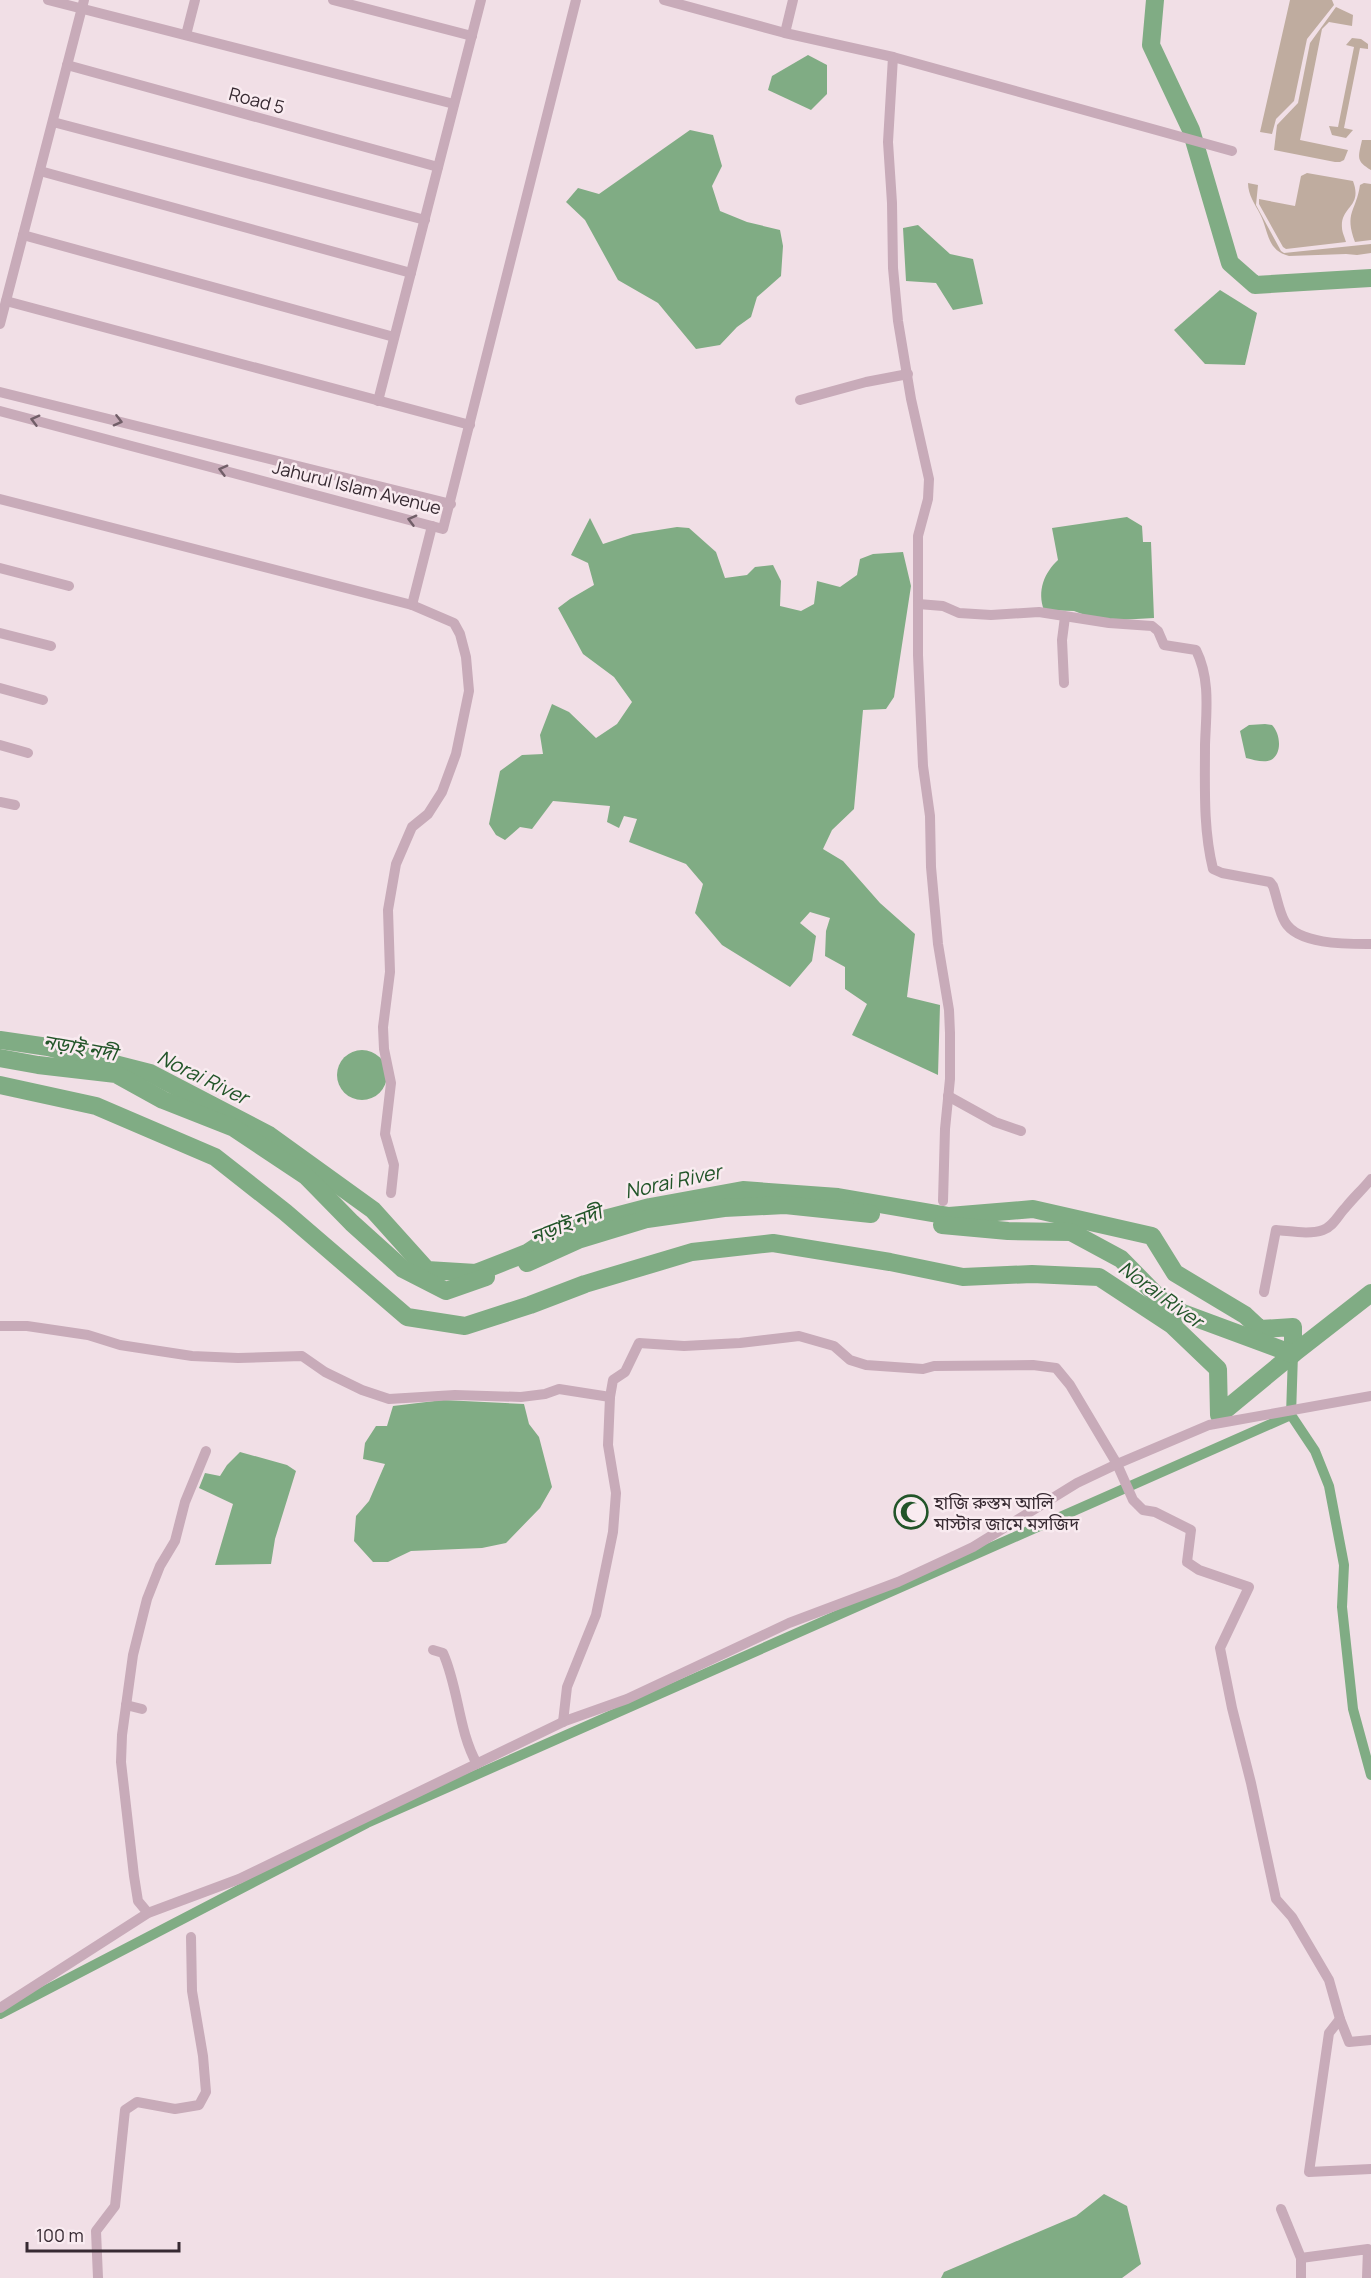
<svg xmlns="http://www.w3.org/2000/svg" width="1371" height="2278" viewBox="0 0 1371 2278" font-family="Manrope,'Noto Sans Bengali',sans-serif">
  <rect width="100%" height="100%" fill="#f1dfe6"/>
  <g fill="#bfac9f">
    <polygon points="1290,0 1332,0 1334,5 1307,39 1294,101 1276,119 1272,134 1260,132"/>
    <polygon points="1336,7 1353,15 1352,26 1329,22 1322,29 1300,140 1348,150 1344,160 1340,162 1335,162 1274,150 1277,125 1298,103 1310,43"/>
    <polygon points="1352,38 1361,39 1368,44 1368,49 1360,48 1344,128 1353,130 1346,138 1332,135 1329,126 1338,127 1354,47 1346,45"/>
    <path d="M1362,140H1371V170C1356,161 1358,158 1362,140Z"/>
    <path d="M1307,173L1353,181C1363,208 1340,206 1342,228C1342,232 1345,238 1346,242L1286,249L1283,247L1259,204V199L1295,206L1301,176Z"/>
    <path d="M1248,183L1258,185L1256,205L1281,251L1284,253L1371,244V253L1357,255L1346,254L1289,256C1266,250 1269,231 1260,214C1255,204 1248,195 1248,183Z"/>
    <path d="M1364,183L1371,184V240L1355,242C1344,212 1356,212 1360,185Z"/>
  </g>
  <g fill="#80ac84">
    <polygon points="808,55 827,65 827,94 811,110 768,90 772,76"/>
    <polygon points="690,130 713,135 722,166 712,186 720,211 747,222 780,230 783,246 781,276 757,297 751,317 737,327 720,345 696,349 658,303 618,280 585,220 566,202 578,188 599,194"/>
    <polygon points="918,225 950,254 973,259 983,304 953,310 936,283 906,281 903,228"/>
    <polygon points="1220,290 1257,313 1245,365 1205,364 1174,330"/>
    <path d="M1127,517L1142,526L1143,542H1151L1154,618L1101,621L1074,611L1044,610C1037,591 1044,573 1058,560L1052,528Z"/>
    <polygon points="590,518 603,544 633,534 677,527 689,528 716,552 725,578 747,575 755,567 773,565 781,581 780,606 801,611 814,604 817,581 840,587 857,575 860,559 873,554 903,552 911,586 894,697 886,709 863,710 854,809 832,830 823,849 843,861 880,903 915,934 907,997 940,1005 938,1075 852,1035 867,1004 845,989 845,967 825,956 826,931 830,918 810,912 800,923 816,936 812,961 790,987 722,945 695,913 703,884 686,864 629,842 637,819 624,816 619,828 607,822 610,806 553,801 532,829 520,827 505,840 496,835 489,824 500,771 522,755 543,754 540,735 552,704 569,712 596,738 617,724 632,702 614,677 583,654 558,608 570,599 594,585 588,563 571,555"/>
    <path d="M1265,724L1272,725C1280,733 1283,753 1271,760C1264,763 1254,760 1246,758L1240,731L1249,725Z"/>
    <circle cx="362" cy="1075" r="25"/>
    <polygon points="443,1400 524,1404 529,1424 539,1437 552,1487 540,1508 506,1543 482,1548 411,1551 388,1562 373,1562 354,1541 356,1516 369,1501 385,1464 363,1459 365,1443 376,1426 387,1426 393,1406"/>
    <polygon points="240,1452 287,1465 296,1471 275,1539 271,1564 215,1565 233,1504 199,1488 205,1473 220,1476 227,1465"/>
    <polygon points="1104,2194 1127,2206 1141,2264 1122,2278 941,2278 944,2272 1076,2216"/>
  </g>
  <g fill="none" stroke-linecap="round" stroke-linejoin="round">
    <g stroke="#80ac84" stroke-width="10">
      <polyline points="1293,1354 1291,1415 1315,1451 1329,1486 1344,1565 1342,1607 1353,1709 1371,1775"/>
      <polyline points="0,2014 367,1823 1291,1415"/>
    </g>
    <g stroke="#80ac84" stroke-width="18">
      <polyline points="1155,0 1151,45 1191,130 1230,263 1255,285 1371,278"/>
      <polyline points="0,1040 48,1047 150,1073 269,1135 373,1210 427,1270 476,1273 527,1253 562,1230 650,1207 743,1190 838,1197 949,1216 1033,1209 1152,1236 1175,1273 1245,1315 1260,1329 1293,1327 1293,1354 1219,1415 1218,1369 1172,1325 1099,1277 1032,1274 963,1277 890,1262 773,1243 692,1252 585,1284 530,1305 465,1326 407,1317 285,1212 215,1157 96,1106 0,1085"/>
      <polyline points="0,1058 38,1065 116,1074 163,1100 234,1128 306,1176 352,1223 403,1269 446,1291 486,1277"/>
      <polyline points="942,1225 1008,1231 1071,1232 1121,1259 1169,1308 1293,1354 1371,1293"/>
      <polyline points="527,1263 578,1240 647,1219 724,1208 785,1205 871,1214"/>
    </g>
    <g stroke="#c8abb9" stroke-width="10">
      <polyline points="48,0 454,104"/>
      <polyline points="333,0 472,36"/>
      <polyline points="664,0 785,33 893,57 1232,151"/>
      <polyline points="785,33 793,0"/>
      <polyline points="186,35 195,0"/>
      <polyline points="893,57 888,142 892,203 893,268 898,321 911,399 929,479 928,499 918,536 918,655 923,766 930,816 931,867 938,944 949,1010 950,1033 950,1079 945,1129 943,1201"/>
      <polyline points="67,65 438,167"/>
      <polyline points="53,122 425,220"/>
      <polyline points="40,171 411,273"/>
      <polyline points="23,235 394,337"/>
      <polyline points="6,301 470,425"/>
      <polyline points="0,324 84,0"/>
      <polyline points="0,392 451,504"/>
      <polyline points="800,400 866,382 908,374"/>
      <polyline points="378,401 481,0"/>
      <polyline points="0,411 443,529 576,0"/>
      <polyline points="0,499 412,605 454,623 460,634 466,657 469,691 456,754 442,792 428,814 412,827 396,864 388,910 390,972 383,1027 384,1049 391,1083 385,1134 394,1165 391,1193"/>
      <polyline points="0,568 69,586"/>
      <path d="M918,604L943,606L959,613L991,615L1039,612L1109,623L1152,626L1158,631L1164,645L1196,650C1211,680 1206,713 1205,745C1205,786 1203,829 1213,869L1222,873L1270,882L1273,886C1277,897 1279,912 1285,922C1298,945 1349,944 1371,944"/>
      <polyline points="412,605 432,526"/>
      <polyline points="0,633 51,646"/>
      <polyline points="1064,683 1062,640 1065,617"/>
      <polyline points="0,688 43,700"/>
      <polyline points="0,745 28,753"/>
      <polyline points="0,802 15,805"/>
      <polyline points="948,1096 995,1122 1021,1131"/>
      <path d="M1264,1292L1276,1230C1291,1231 1309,1235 1323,1230C1334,1226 1338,1215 1346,1207C1354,1197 1363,1189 1371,1179"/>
      <polyline points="0,1326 27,1326 88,1335 120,1345 192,1356 238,1358 302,1356 325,1372 362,1390 389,1399 455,1395 521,1397 545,1394 559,1389 610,1397 613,1380 625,1372 639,1343 684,1346 740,1343 799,1336 834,1346 850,1360 866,1365 923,1369 934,1366 1033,1365 1056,1368 1070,1385 1117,1464 1133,1500 1143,1510 1155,1512 1191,1530 1187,1562 1199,1570 1249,1587 1220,1648 1232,1708 1251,1783 1276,1899 1292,1917 1329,1980 1340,2019"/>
      <path d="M433,1650L443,1653C459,1689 458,1730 477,1764"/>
      <polyline points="126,1705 142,1709"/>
      <polyline points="563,1722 567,1687 596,1615 613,1532 616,1493 608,1445 610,1397"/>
      <polyline points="148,1913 138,1901 134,1876 121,1762 122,1735 133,1655 147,1599 160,1566 175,1541 185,1502 206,1451"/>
      <polyline points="0,2008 148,1913 239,1879 565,1721 627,1699 789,1623 898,1582 941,1562 973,1547 1077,1483 1117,1464 1209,1425 1371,1396"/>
      <polyline points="1371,2040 1349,2042 1340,2019 1329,2033 1309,2172 1371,2169"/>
      <polyline points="1281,2209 1301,2258 1301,2278"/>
      <polyline points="1301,2258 1368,2249 1367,2278"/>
      <polyline points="98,2278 96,2231 115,2206 125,2110 137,2102 175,2109 199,2105 206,2092 203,2056 192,1991 191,1937"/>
    </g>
  </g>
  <defs><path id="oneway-chevron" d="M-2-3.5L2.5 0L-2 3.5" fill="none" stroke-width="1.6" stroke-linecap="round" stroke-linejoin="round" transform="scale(1.5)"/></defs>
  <g stroke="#715e68">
    <use href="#oneway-chevron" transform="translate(35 420) rotate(-165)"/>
    <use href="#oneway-chevron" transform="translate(118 421) rotate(14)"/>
    <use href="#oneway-chevron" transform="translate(223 470) rotate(-165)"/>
    <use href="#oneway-chevron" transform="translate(412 520) rotate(-165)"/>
  </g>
  <defs>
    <g id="mosque-ring" transform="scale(1.725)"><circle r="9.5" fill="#f9ebf0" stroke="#225529" stroke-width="1.5"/><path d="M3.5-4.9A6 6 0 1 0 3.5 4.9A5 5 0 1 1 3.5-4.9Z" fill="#225529"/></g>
  </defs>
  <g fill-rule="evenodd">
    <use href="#mosque-ring" x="911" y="1512"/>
  </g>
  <g text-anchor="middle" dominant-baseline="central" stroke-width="5" stroke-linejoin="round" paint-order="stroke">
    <g font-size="18" fill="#372a32" stroke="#f9ebf0">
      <text transform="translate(257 100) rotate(15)">Road 5</text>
      <text transform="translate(357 487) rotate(14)">Jahurul Islam Avenue</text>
    </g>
    <g font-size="18" fill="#372a32" stroke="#f9ebf0" text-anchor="start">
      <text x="934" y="1502">হাজি রুস্তম আলি<tspan x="934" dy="21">মাস্টার জামে মসজিদ</tspan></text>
    </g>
    <g font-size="20" font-style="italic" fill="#225529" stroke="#f9ebf0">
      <text transform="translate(80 1047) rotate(10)">নড়াই নদী</text>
      <text transform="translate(203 1077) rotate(26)">Norai River</text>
      <text transform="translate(673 1181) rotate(-12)">Norai River</text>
      <text transform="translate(566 1224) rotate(-21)">নড়াই নদী</text>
      <text transform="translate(1161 1294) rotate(36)">Norai River</text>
    </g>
  </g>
  <path d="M27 2242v9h152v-9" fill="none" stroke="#372a32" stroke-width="3"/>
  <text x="36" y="2242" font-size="18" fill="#372a32" stroke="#f9ebf0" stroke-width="4.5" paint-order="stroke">100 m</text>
</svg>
